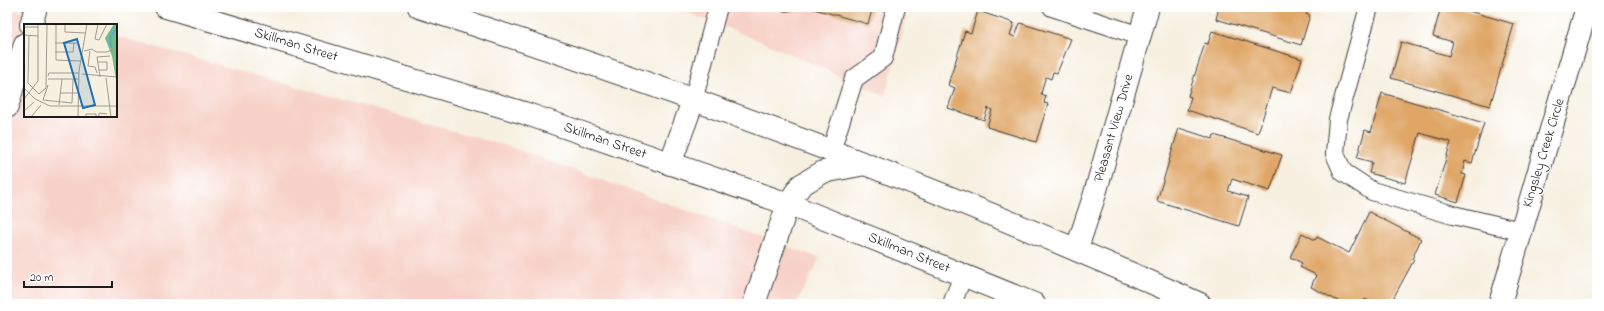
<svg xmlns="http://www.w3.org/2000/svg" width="1604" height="311" viewBox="0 0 1604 311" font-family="'Indie Flower',sans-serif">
  <rect width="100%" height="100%" fill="#fff"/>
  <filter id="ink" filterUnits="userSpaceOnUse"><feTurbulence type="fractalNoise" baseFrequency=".025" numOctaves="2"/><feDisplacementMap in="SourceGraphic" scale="8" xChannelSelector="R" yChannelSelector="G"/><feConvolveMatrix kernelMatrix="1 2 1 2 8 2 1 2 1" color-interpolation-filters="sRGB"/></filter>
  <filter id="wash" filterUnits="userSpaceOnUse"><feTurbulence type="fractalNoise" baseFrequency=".012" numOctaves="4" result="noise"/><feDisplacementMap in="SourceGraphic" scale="16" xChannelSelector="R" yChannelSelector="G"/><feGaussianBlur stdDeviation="0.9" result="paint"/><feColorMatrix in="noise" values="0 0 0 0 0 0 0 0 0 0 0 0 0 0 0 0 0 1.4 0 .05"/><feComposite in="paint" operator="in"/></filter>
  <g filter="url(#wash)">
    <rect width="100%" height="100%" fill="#f7f0e1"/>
    <g fill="#f7d1c7">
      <polygon points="673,7 909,7 885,96 763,42"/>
      <polygon points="7,8 75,25 25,25 25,116 116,116 116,36 510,147 820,258 796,304 7,304"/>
    </g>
    <g id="blocks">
      <g fill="#dfa666">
        <polygon points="779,7 798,7 791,11 783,11"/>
        <polygon points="807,7 873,7 868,24"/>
        <polygon points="1219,7 1309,7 1306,14 1310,15 1301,45 1216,19"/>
        <polygon points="1441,7 1455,7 1514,24 1490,106 1391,78 1401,42 1449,56 1453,42 1433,36"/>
        <polygon points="1503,7 1517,7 1516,11"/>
        <polygon points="978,11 1014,23 1010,35 1015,37 1020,23 1071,39 1057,73 1053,72 1051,79 1046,77 1044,82 1041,94 1046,96 1044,103 1048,104 1036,142 987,127 992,110 988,108 984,120 948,108 955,88 948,85 965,31 971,33"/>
        <polygon points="1212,31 1302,59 1291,93 1272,88 1258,133 1187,110 1191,97 1188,96 1205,43 1208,44"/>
        <polygon points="1382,93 1484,123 1472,163 1465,161 1462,174 1466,175 1458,202 1435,195 1451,142 1420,133 1405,183 1369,173 1372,162 1357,158 1365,130 1371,132"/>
        <polygon points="1179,128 1213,139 1214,135 1282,155 1270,191 1232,179 1228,191 1248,197 1239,226 1157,201"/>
        <polygon points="1369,212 1421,239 1412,259 1414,260 1390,304 1375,304 1365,299 1363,304 1344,304 1311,287 1316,275 1300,267 1302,263 1290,257 1302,233 1315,240 1317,237 1349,253"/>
        <polygon points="1597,284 1597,297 1593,296"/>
      </g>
    </g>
  </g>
  <g filter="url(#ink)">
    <use href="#blocks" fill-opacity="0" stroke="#3d3c3a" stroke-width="1"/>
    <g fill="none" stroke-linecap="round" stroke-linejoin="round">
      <g stroke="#3d3c3a" stroke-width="20">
        <g id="service">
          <polyline points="1052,7 1140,36"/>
          <polyline points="1369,7 1338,119 1335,154 1343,172 1372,191 1453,215 1521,231"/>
          <polyline points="693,101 718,7"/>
          <polyline points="831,151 854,79 883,58 896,7"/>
          <polyline points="952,304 963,275"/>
        </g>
      </g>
      <g stroke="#3d3c3a" stroke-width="24">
        <g id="minor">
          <polyline points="1077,248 1094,197 1148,7"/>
          <polyline points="1501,300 1587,7"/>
          <polyline points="754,304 788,204"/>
        </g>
      </g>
      <g stroke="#3d3c3a" stroke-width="24">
        <g id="secondary">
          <polyline points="166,7 524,113 788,204 1034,304"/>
          <path d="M419,7C684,91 946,190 1200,304"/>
          <polyline points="31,25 36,7"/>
          <polyline points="7,107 25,44"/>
          <polyline points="670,164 693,101"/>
          <polyline points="788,204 801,185 823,172 865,164"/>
        </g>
      </g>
      <use href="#service" stroke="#fff" stroke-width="18"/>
      <use href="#minor" stroke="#fff" stroke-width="22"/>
      <use href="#secondary" stroke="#fff" stroke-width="22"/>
    </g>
  </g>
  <g text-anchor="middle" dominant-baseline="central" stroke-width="3" stroke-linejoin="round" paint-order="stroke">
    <g font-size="14" fill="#1c1c1c" stroke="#fff">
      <text transform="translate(296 45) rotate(17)">Skillman Street</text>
      <text transform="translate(1114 128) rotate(-74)">Pleasant View Drive</text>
      <text transform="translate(605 141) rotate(19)">Skillman Street</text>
      <text transform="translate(1544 153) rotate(-73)">Kingsley Creek Circle</text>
      <text transform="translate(909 253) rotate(22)">Skillman Street</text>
    </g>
  </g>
  <g transform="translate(24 24)">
    <rect width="93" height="93" fill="#f7f0e1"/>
    <path d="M90,0H93V62L88,32L81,14Z" fill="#71bd85"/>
    <path fill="none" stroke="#5aa7d3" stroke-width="2" d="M87,24L86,14L93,3"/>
    <path fill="none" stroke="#9f9b92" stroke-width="1" d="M32,0V36L56,37M41,0V8L61,9M74,0L71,15L75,16L83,0M0,3H14M0,11L14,12M5,12L4,59L15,70L22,64L23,0M31,19H53M60,27L68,25L72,28H83L93,23M66,27L64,42L71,43L73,49M31,28H49L50,19M74,38H83V46H75M58,50L93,53M24,52L25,49H55M76,53L73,33L86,32M82,54L87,93M24,55H49M24,61L19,76L48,79L49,55H55M0,64L11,75L26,82H93M37,69H54M0,75L14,57V0M35,81L38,55M0,87L10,78M7,93L17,81M54,93L55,47L63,0M62,93V90H72V93M75,93V89L83,90"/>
    <path fill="#1f6fb2" fill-opacity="0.15" stroke="#1f6fb2" stroke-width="2" d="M53,15L71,81L59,84L40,19Z"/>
    <rect width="93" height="93" fill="none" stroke="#1c1c1c" stroke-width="2"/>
  </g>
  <rect width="1604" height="311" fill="none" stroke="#fff" stroke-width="24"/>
  <path d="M24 281v6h88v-6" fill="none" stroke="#1c1c1c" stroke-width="2"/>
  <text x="30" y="281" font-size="12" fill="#1c1c1c" stroke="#ffffff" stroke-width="3" paint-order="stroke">20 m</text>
</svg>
